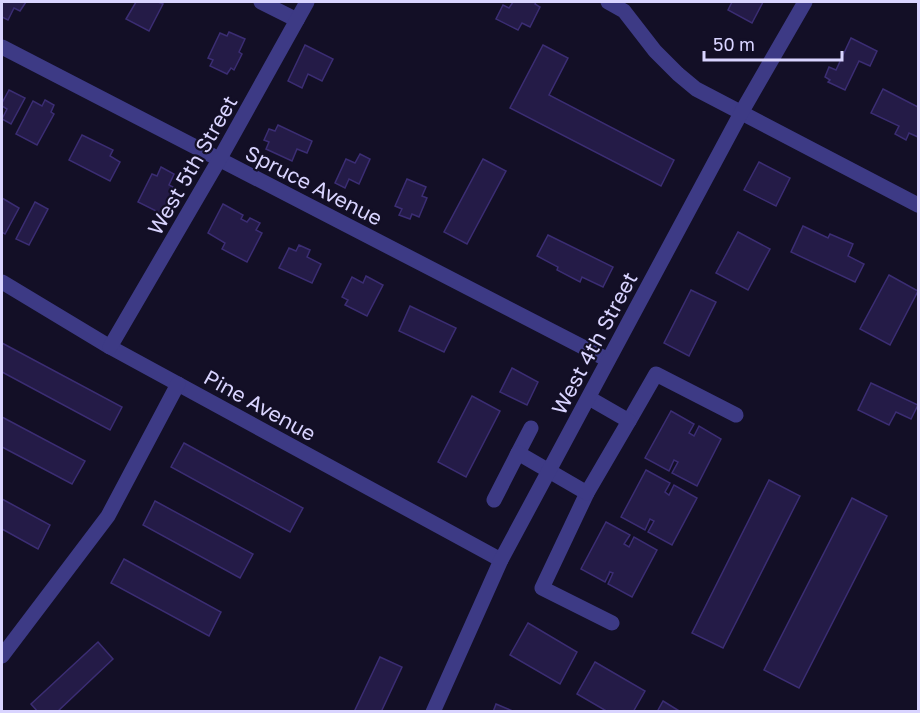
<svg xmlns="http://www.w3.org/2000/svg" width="920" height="713" viewBox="0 0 920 713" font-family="'Golos Text',sans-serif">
  <rect width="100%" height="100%" fill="#130f26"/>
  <g fill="#241b47" stroke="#3b2d73" stroke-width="1.5">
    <polygon points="2,2 26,2 20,11 14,8 8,20 2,17"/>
    <polygon points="136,2 158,2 163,4 149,31 126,19"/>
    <polygon points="513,2 536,2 535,4 540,7 530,27 522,23 518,30 496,19 503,5 509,8"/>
    <polygon points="732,2 763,2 752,23 728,10"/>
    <polygon points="229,32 245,39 239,52 242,54 234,70 231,68 227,74 210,66 213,60 208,58 220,33 227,36"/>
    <polygon points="851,38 877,51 870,66 859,61 845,90 828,82 830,80 825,77 829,67 836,70"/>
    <polygon points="305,45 333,59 322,81 308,74 302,88 288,81"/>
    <polygon points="543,45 568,58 549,95 674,160 661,186 510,108"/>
    <polygon points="883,89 918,107 918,137 909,133 906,140 895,134 899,126 871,113"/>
    <polygon points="9,90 25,98 11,124 2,119 7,109 2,106 2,103"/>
    <polygon points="45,100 54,105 51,112 54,114 37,145 16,134 33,101 42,106"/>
    <polygon points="278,125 312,141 307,153 297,149 292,161 266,149 269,142 264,140 269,129 275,131"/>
    <polygon points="82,135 113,150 110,156 120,162 110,181 69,160"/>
    <polygon points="360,154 370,159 359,184 349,179 345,188 335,183 346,159 355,163"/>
    <polygon points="483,159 506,171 467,244 444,232"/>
    <polygon points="759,162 790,178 776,206 744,190"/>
    <polygon points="161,167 174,174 169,185 175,188 162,214 138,202 152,174 157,176"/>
    <polygon points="407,179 426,187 422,196 427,198 419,217 412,214 410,219 399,215 402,209 395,206"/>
    <polygon points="2,198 19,208 5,234 2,232"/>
    <polygon points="35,202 48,209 29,245 16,239"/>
    <polygon points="223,204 243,215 241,219 247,222 250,218 260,223 256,230 262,233 247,262 222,249 225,243 208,233"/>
    <polygon points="803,226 828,238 830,234 853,244 848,256 864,264 855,282 791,252"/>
    <polygon points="738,232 770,249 748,290 716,273"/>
    <polygon points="548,235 613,267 603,287 582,277 580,282 557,270 558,267 537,256"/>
    <polygon points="299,245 310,250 307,257 321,264 312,283 279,268 289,248 296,251"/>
    <polygon points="889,275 918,291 890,345 860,329"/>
    <polygon points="366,276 383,285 367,316 345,305 348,300 342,297 352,277 363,283"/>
    <polygon points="691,290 716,302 689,356 664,343"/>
    <polygon points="410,306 456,328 444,352 399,331"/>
    <polygon points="2,343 122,407 110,430 2,372"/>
    <polygon points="512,368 538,382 527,405 500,392"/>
    <polygon points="871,383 918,405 911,419 896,412 889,425 858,410"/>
    <polygon points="472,396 500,411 466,477 438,462"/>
    <polygon points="671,411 694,424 689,433 694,436 699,426 721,439 697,486 672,473 678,462 674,460 669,471 645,458"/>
    <polygon points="2,417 85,461 72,484 2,447"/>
    <polygon points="184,443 303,508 290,532 171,467"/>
    <polygon points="646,470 670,483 665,492 669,495 674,485 697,498 672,545 648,532 654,521 650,519 645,530 621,517"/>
    <polygon points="769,480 800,496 723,648 692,633"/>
    <polygon points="852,498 887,516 799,688 764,670"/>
    <polygon points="2,499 50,525 38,549 2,529"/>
    <polygon points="155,501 253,554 240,578 143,525"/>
    <polygon points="606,522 630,535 624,544 629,547 634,537 657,550 632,597 608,584 613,573 610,572 605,582 581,569"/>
    <polygon points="124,559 221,612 209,636 111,583"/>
    <polygon points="528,623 577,652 560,684 510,655"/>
    <polygon points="98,642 113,659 57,712 38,712 31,704"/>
    <polygon points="380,657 402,667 381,712 354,712"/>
    <polygon points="595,662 645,691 633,712 608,712 577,694"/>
    <polygon points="663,701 681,712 657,712"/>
    <polygon points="496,704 515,712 493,712"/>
  </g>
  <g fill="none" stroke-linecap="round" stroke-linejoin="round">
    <g stroke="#3d3a85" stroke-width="15">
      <polyline points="261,2 297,20"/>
      <polyline points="608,2 624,11 655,51 678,74 696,89 918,205"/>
      <polyline points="2,47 608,360"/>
      <polyline points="2,282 110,347 501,560"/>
      <polyline points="110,347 219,160 307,2"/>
      <polyline points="629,421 656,374 736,415"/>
      <polyline points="518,453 531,428"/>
      <polyline points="587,493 542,588 612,623"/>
      <polyline points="494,500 518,453 587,493 629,421 589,398"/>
      <polyline points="2,656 108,516 178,384"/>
      <polyline points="433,712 501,560 741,113 805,2"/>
    </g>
  </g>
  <g text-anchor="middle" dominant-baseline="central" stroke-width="4.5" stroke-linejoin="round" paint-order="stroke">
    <g font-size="21" fill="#d9d4ff" stroke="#130f26">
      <text transform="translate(192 165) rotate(-60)">West 5th Street</text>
      <text transform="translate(314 185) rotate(27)">Spruce Avenue</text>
      <text transform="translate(594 343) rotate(-62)">West 4th Street</text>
      <text transform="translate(260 405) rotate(29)">Pine Avenue</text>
    </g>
  </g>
  <rect width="920" height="713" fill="none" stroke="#d9d4ff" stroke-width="6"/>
  <path d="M704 51v9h138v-9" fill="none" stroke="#d9d4ff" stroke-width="3"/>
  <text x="713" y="51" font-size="18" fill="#d9d4ff" stroke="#130f26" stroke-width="4.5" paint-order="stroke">50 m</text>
</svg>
